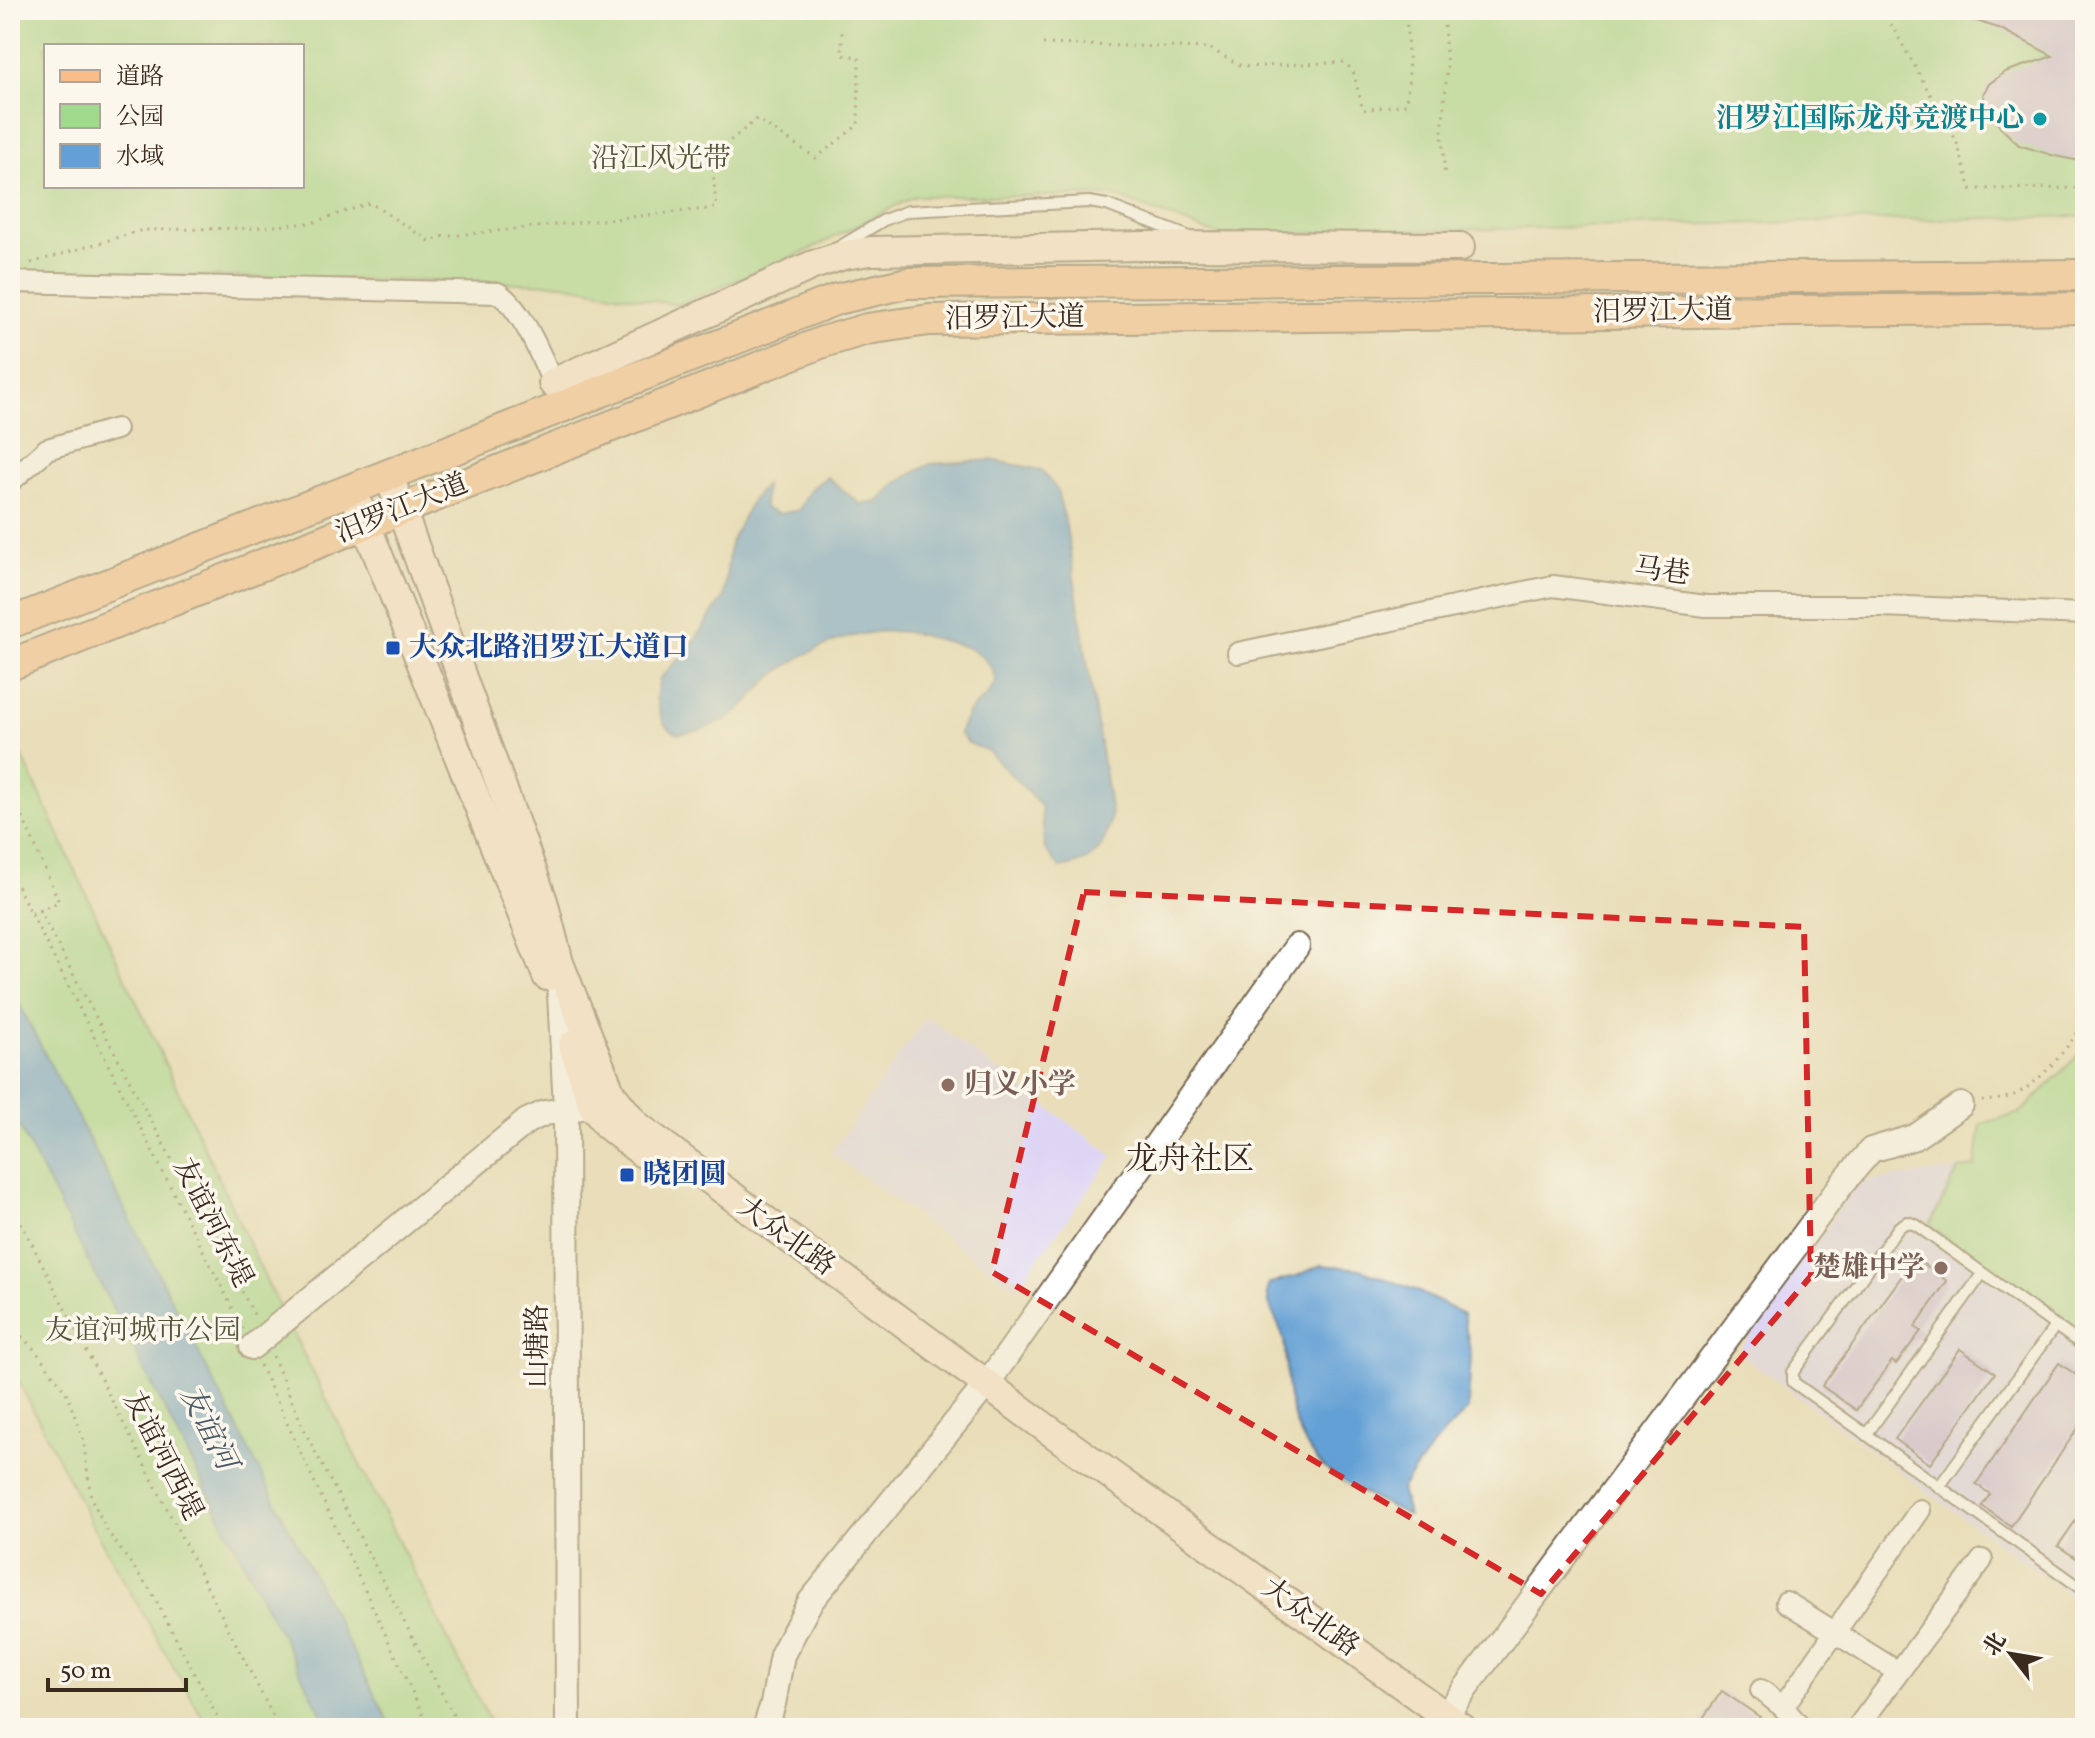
<svg xmlns="http://www.w3.org/2000/svg" width="2095" height="1738" viewBox="0 0 2095 1738" font-family="Vollkorn,'Noto Serif SC',serif">
  <rect width="100%" height="100%" fill="#fbf7ec"/>
  <filter id="ink" filterUnits="userSpaceOnUse"><feTurbulence type="fractalNoise" baseFrequency=".0125" numOctaves="2"/><feDisplacementMap in="SourceGraphic" scale="16" xChannelSelector="R" yChannelSelector="G"/><feConvolveMatrix kernelMatrix="1 2 1 2 8 2 1 2 1" color-interpolation-filters="sRGB"/></filter>
  <filter id="wash" filterUnits="userSpaceOnUse"><feTurbulence type="fractalNoise" baseFrequency=".006" numOctaves="4" result="noise"/><feDisplacementMap in="SourceGraphic" scale="32" xChannelSelector="R" yChannelSelector="G"/><feGaussianBlur stdDeviation="1.8" result="paint"/><feColorMatrix in="noise" values="0 0 0 0 0 0 0 0 0 0 0 0 0 0 0 0 0 1.4 0 .05"/><feComposite in="paint" operator="in"/></filter>
  <g filter="url(#wash)">
    <rect width="100%" height="100%" fill="#e9deb9"/>
    <g fill="#ded5f5">
      <polygon points="926,1017 1113,1156 1016,1289 831,1153"/>
      <polygon points="2085,1048 2085,1607 1738,1353 1857,1182 1975,1167 1981,1124 2020,1113"/>
    </g>
    <g fill="#a0da8d" stroke="#6e8256" stroke-width="2" fill-rule="evenodd">
      <path d="M10,10H575L579,15L595,14L605,10H2085V216L1218,235L1114,196H915L807,251L676,305L563,284L10,272ZM46,46H302V186H46Z"/>
      <polygon points="10,730 265,1278 493,1728 209,1728 93,1527 10,1364"/>
      <polygon points="2085,1048 2085,1338 1929,1226 1959,1169 1975,1167 1981,1124 2020,1113"/>
    </g>
    <g fill="#64a0d5" stroke="#50657a" stroke-width="2">
      <path d="M991,460L1041,470L1057,490L1066,526L1111,814C1106,848 1095,863 1060,868L1045,849L1041,805L988,751L968,743L959,733L968,713L987,695L996,682C991,657 972,647 948,642C935,639 920,634 906,632C860,627 810,647 774,675C761,685 751,699 739,710C723,725 698,732 677,734L665,725L660,714L656,697L660,678L688,650L724,596L730,543L752,500L765,485L764,508L779,514L799,510L811,488L827,477L860,504L878,502L899,481L930,464Z"/>
      <polygon points="10,986 392,1728 329,1728 10,1109"/>
      <path d="M1321,1265L1360,1269L1415,1290L1463,1314L1471,1355L1468,1409L1434,1444L1401,1489L1408,1515C1349,1487 1305,1473 1290,1402C1285,1383 1287,1361 1284,1341C1280,1320 1263,1307 1269,1284L1297,1276Z"/>
    </g>
    <g id="blocks">
      <g fill="#c6b4e3">
        <polygon points="1953,10 2085,10 2085,162 2055,156 2019,145 2000,127 1989,111 1983,94 1989,84 2005,72 2053,56 2001,29 1952,13"/>
        <polygon points="1915,1258 1947,1281 1915,1327 1921,1331 1896,1364 1892,1361 1856,1410 1822,1386"/>
        <polygon points="1960,1349 1995,1373 1930,1464 1895,1439"/>
        <polygon points="2059,1363 2085,1381 2085,1418 2011,1526 1982,1506 1990,1494 1976,1484"/>
        <polygon points="2085,1507 2085,1564 2058,1546"/>
        <polygon points="1722,1691 1760,1717 1752,1728 1696,1728"/>
      </g>
    </g>
  </g>
  <g filter="url(#ink)">
    <use href="#blocks" fill-opacity="0" stroke="#786954" stroke-width="2"/>
    <g fill="none" stroke-linecap="round" stroke-linejoin="round">
      <g stroke="#786954" stroke-width="14">
        <g id="service">
          <polyline points="839,247 884,220 908,211 1089,202 1107,205 1187,236"/>
          <polyline points="2085,1347 1916,1225 1907,1222 1899,1227 1793,1372 1793,1382 2085,1591"/>
          <polyline points="1866,1435 1982,1274"/>
          <polyline points="1939,1487 2055,1326"/>
        </g>
      </g>
      <g stroke="#786954" stroke-width="24">
        <g id="minor">
          <path d="M10,282L498,293C525,311 544,364 558,394"/>
          <polyline points="10,482 47,449 116,429"/>
          <polyline points="1238,653 1553,586 1706,606 1881,606 2085,614"/>
          <polyline points="1786,1602 1898,1672"/>
          <polyline points="1761,1690 1783,1707 1801,1728"/>
          <polyline points="1783,1707 1920,1510"/>
          <polyline points="1857,1728 1982,1560"/>
        </g>
      </g>
      <g stroke="#786954" stroke-width="28">
        <g id="tertiary">
          <polyline points="559,975 566,1108 568,1728"/>
          <polyline points="252,1347 527,1121 545,1113 582,1107"/>
          <polyline points="765,1728 773,1704 782,1655 810,1602 986,1385 1297,946"/>
          <polyline points="1436,1728 1842,1184 1871,1150 1915,1137 1961,1105"/>
        </g>
      </g>
      <g stroke="#786954" stroke-width="32">
        <g id="secondary">
          <polyline points="553,383 813,265 844,255 871,251 1144,246 1460,247"/>
          <polyline points="389,476 543,901 559,963 611,1094 636,1125 1039,1423 1462,1728"/>
          <polyline points="352,490 547,976"/>
          <polyline points="573,1045 593,1106 607,1125 644,1154"/>
        </g>
      </g>
      <g stroke="#786954" stroke-width="34">
        <g id="primary">
          <polyline points="10,623 837,299 907,283 2085,275"/>
          <polyline points="10,665 823,342 867,329 929,320 2085,308"/>
        </g>
      </g>
      <g stroke="#786954" stroke-width="3" stroke-dasharray="2 6" stroke-linecap="butt">
        <polyline points="1443,10 1447,70 1442,133 1445,178"/>
        <polyline points="1883,10 1956,140 1971,189 2085,188"/>
        <polyline points="1043,44 1209,48 1243,67 1344,62 1353,71 1363,110 1406,104 1409,76 1406,10"/>
        <polyline points="31,263 143,230 251,228 311,223 370,203 431,242 440,237 716,208 712,155 757,119 816,158 858,125 859,57 842,55 842,32"/>
        <polyline points="10,788 59,902 32,913"/>
        <polyline points="10,872 243,1329"/>
        <polyline points="39,910 255,1316"/>
        <path d="M1982,1101C1992,1100 2005,1099 2014,1095C2040,1084 2071,1044 2085,1021"/>
        <polyline points="10,1201 279,1728"/>
        <polyline points="10,1325 35,1350 66,1392 83,1439 91,1498 108,1532 151,1591 223,1728"/>
        <polyline points="273,1356 307,1436 460,1728"/>
        <polyline points="260,1365 429,1728"/>
      </g>
      <use href="#service" stroke="#fff" stroke-width="10"/>
      <use href="#minor" stroke="#fff" stroke-width="20"/>
      <use href="#tertiary" stroke="#fff" stroke-width="24"/>
      <use href="#secondary" stroke="#fce5d0" stroke-width="28"/>
      <use href="#primary" stroke="#f8bd89" stroke-width="30"/>
    </g>
  </g>
  <path d="M0 0H2095V1738H0ZM1084,892L1804,927L1811,1276L1541,1594L992,1272Z" fill="#e9deb9" fill-opacity=".55" fill-rule="evenodd"/>
  <path fill="none" stroke="#d62828" stroke-width="6" stroke-dasharray="16 10" stroke-linejoin="round" d="M1084,892L1804,927L1811,1276L1541,1594L992,1272Z"/>
  <circle fill="#0f9aa8" stroke="#fbf7ec" stroke-width="3" cx="2040" cy="119" r="8"/>
  <g fill="#1a4fb4" stroke="#fbf7ec" stroke-width="3">
    <rect x="385" y="640" width="16" height="16" rx="4"/>
    <rect x="619" y="1167" width="16" height="16" rx="4"/>
  </g>
  <g fill="#8d6e63" stroke="#fbf7ec" stroke-width="3">
    <circle cx="948" cy="1085" r="8"/>
    <circle cx="1941" cy="1268" r="8"/>
  </g>
  <g text-anchor="middle" dominant-baseline="central" stroke-width="7" stroke-linejoin="round" paint-order="stroke">
    <g font-size="28" font-weight="bold" fill="#0d838f" stroke="#fbf7ec" text-anchor="end">
      <text x="2024" y="119">汨罗江国际龙舟竞渡中心</text>
    </g>
    <g font-size="28" fill="#54563a" stroke="#fbf7ec">
      <text x="661" y="159">沿江风光带</text>
      <text x="143" y="1331">友谊河城市公园</text>
    </g>
    <g font-size="28" fill="#3b2a1e" stroke="#fbf7ec">
      <text transform="translate(1663 312) rotate(-1)">汨罗江大道</text>
      <text transform="translate(1015 319) rotate(-1)">汨罗江大道</text>
      <text transform="translate(402 509) rotate(-22)">汨罗江大道</text>
      <text transform="translate(1662 572) rotate(7)">马巷</text>
      <text transform="translate(212 1223) rotate(63)">友谊河东堤</text>
      <text transform="translate(786 1237) rotate(36)">大众北路</text>
      <text transform="translate(538 1346) rotate(-90)">山塘路</text>
      <text transform="translate(162 1456) rotate(63)">友谊河西堤</text>
      <text transform="translate(1310 1618) rotate(36)">大众北路</text>
    </g>
    <g font-size="28" font-weight="bold" fill="#164399" stroke="#fbf7ec" text-anchor="start">
      <text x="409" y="648">大众北路汨罗江大道口</text>
      <text x="643" y="1175">晓团圆</text>
    </g>
    <g font-size="28" font-weight="bold" fill="#785e54" stroke="#fbf7ec" text-anchor="start">
      <text x="964" y="1085">归义小学</text>
      <text x="1925" y="1268" text-anchor="end">楚雄中学</text>
    </g>
    <g font-size="30" font-style="italic" fill="#4b5967" stroke="#fbf7ec">
      <text transform="translate(207 1428) rotate(63)">友谊河</text>
    </g>
    <g font-size="32" fill="#3b2a1e" stroke="#fbf7ec">
      <text x="1190" y="1161">龙舟社区</text>
    </g>
  </g>
  <rect width="2095" height="1738" fill="none" stroke="#fbf7ec" stroke-width="40"/>
  <rect x="44" y="44" width="260" height="144" fill="#fbf7ec" stroke="#aea59a" stroke-width="2"/>
  <rect x="60" y="70" width="40" height="12" fill="#f8bd89" stroke="#aea59a" stroke-width="2"/>
  <text x="116" y="84" font-size="24" fill="#3b2a1e">道路</text>
  <rect x="60" y="104" width="40" height="24" fill="#a0da8d" stroke="#aea59a" stroke-width="2"/>
  <text x="116" y="124" font-size="24" fill="#3b2a1e">公园</text>
  <rect x="60" y="144" width="40" height="24" fill="#64a0d5" stroke="#aea59a" stroke-width="2"/>
  <text x="116" y="164" font-size="24" fill="#3b2a1e">水域</text>
  <g transform="translate(2011 1654) rotate(301)" stroke="#fbf7ec" stroke-width="6" paint-order="stroke">
  <path d="M0-6L14 30L0 20L-14 30Z" fill="#3b2a1e"/>
  <text y="-12" font-size="22" font-weight="bold" text-anchor="middle" fill="#3b2a1e">北</text>
  </g>
  <path d="M48 1678v12h138v-12" fill="none" stroke="#3b2a1e" stroke-width="4"/>
  <text x="60" y="1678" font-size="24" fill="#3b2a1e" stroke="#fbf7ec" stroke-width="6" paint-order="stroke">50 m</text>
</svg>
